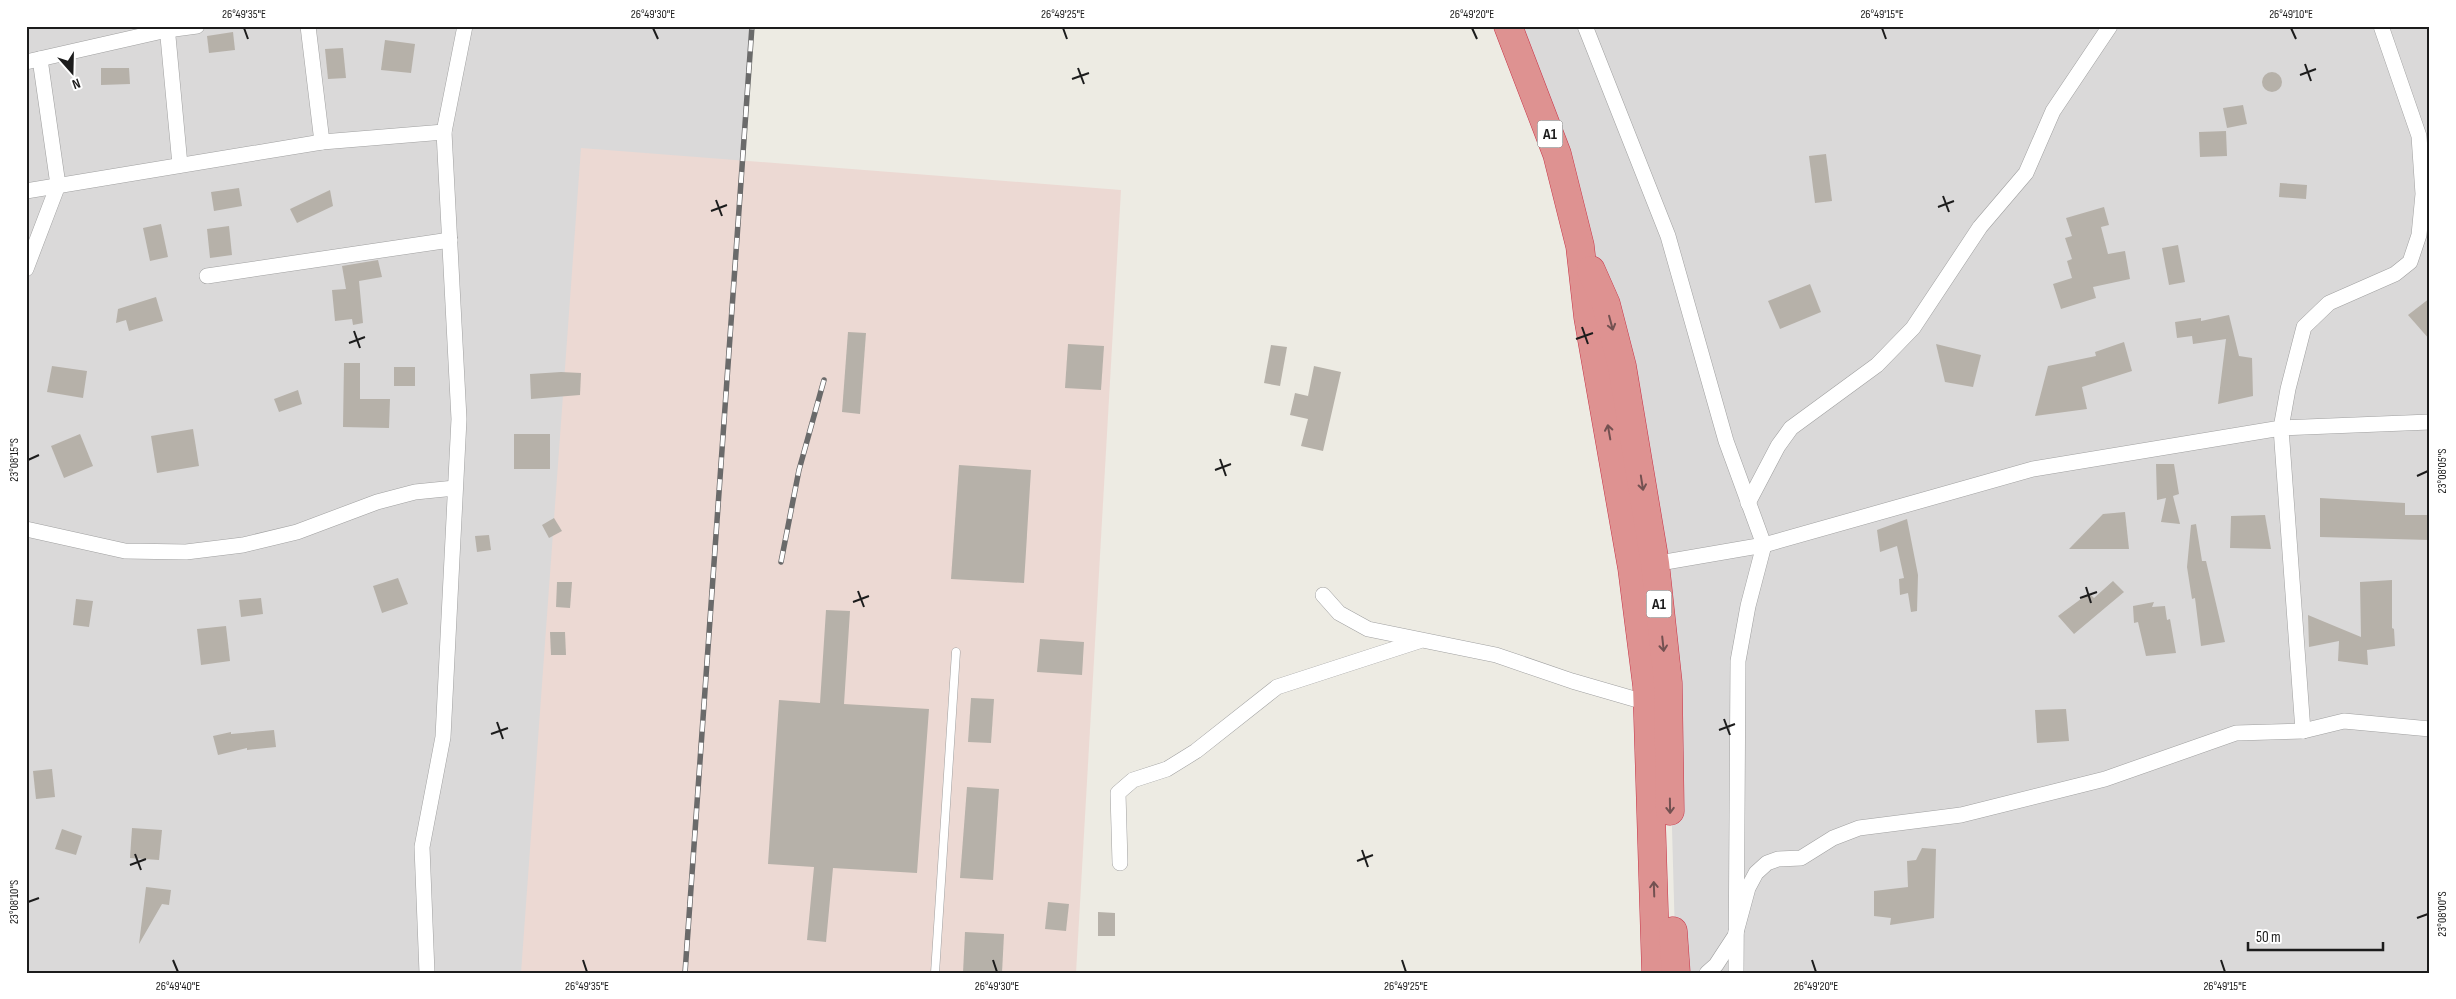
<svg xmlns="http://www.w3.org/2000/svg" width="2456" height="999" viewBox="0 0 2456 999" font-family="'Sofia Sans Condensed',sans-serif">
  <rect width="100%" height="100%" fill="#edebe3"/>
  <g fill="#dad9d9">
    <polygon points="26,26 752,26 685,973 26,973"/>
    <polygon points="1508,26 2430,26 2430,973 1676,973 1668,683 1655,563"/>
  </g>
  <polygon fill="#ecd9d3" points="581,148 1121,190 1076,973 521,973"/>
  <g fill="#b6b1a9">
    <polygon points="233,32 235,50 209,53 207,36"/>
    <polygon points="385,40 415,44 411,73 381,70"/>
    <polygon points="343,48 346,78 328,79 325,49"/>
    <polygon points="101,68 129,68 130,84 101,85"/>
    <circle cx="2272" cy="82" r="10"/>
    <polygon points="2243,105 2247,124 2227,128 2223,108"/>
    <polygon points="2226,131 2227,156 2200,157 2199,132"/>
    <polygon points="1826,154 1832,201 1815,203 1809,156"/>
    <polygon points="2280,183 2307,185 2306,199 2279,197"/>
    <polygon points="239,188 242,206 214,211 211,192"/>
    <polygon points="330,190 333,206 297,223 290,209"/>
    <polygon points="2104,207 2109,225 2101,227 2108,254 2125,251 2130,279 2093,287 2096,298 2061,309 2053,284 2072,278 2067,261 2072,259 2065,238 2072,236 2066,218"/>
    <polygon points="161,224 168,257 150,261 143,228"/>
    <polygon points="229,226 232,255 210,258 207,229"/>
    <polygon points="2178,245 2185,282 2169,285 2162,248"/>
    <polygon points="378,260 382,277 359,281 363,323 353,325 352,319 335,321 332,290 346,289 342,266"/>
    <polygon points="1810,284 1821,312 1780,329 1768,301"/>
    <polygon points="156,297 163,321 129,331 126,320 116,323 118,309"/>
    <polygon points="2430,298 2430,340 2408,315"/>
    <polygon points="2229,315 2239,356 2252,358 2253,396 2218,404 2226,339 2193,344 2192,336 2177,338 2175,322 2201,318 2201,321"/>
    <polygon points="848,332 866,333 860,414 842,412"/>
    <polygon points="2124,342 2132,371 2082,387 2087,409 2035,416 2048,366 2096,356 2095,352"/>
    <polygon points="1068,344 1104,346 1101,390 1065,388"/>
    <polygon points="1936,344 1981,355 1973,387 1945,382"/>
    <polygon points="1271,345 1287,347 1280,386 1264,383"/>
    <polygon points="344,363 360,363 360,399 390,399 389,428 343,427"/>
    <polygon points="52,366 87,371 83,398 47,392"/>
    <polygon points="1314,366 1341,372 1323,451 1301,446 1308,419 1290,415 1295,393 1308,396"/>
    <rect x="394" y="367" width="21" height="19"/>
    <polygon points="561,372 581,373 580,395 531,399 530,374"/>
    <polygon points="298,390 302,404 279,412 274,399"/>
    <polygon points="193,429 199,466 157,473 151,436"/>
    <polygon points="80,434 93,466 64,478 51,446"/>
    <rect x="514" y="434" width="36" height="35"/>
    <polygon points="2156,464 2174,464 2179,494 2173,496 2180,524 2161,522 2166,498 2157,500"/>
    <polygon points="959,465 1031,470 1024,583 951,579"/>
    <polygon points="2320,498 2405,503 2405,515 2430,515 2430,540 2320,537"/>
    <polygon points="2125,512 2129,549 2069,549 2103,514"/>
    <polygon points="2265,515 2271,549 2230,548 2231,516"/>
    <polygon points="554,518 562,531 549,538 542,525"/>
    <polygon points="1907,519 1918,575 1917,611 1911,612 1908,593 1900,595 1899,579 1904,578 1897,546 1880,552 1877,530"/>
    <polygon points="2196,524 2202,561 2206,561 2225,642 2201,646 2195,598 2192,599 2187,567 2191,525"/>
    <polygon points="489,535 491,550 477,552 475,536"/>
    <polygon points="398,578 408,604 382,613 373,586"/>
    <polygon points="2392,580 2392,628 2394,629 2395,646 2367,650 2368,665 2338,661 2339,641 2309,647 2308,615 2361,637 2360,582"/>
    <polygon points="2113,581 2124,592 2074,634 2058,616 2089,593 2094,598"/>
    <polygon points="557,582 572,582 570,608 556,607"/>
    <polygon points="261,598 263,614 241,617 239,600"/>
    <polygon points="76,599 93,601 89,627 73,625"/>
    <polygon points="2154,602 2152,607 2165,606 2167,620 2170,619 2176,653 2146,656 2138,622 2134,623 2133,606"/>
    <polygon points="826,610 850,611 844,704 929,709 917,873 833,868 826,942 807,940 814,867 768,864 779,700 820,703"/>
    <polygon points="226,626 230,661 201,665 197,629"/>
    <polygon points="550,632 565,632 566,655 551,655"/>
    <polygon points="1040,639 1084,642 1082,675 1037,672"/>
    <polygon points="971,698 994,699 991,743 968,742"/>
    <polygon points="2066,709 2069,741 2037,743 2035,710"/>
    <polygon points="274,730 276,747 247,750 247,748 218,755 213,736 231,732 231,734"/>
    <polygon points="52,769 55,797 36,799 33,771"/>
    <polygon points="967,787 999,789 993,880 960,878"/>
    <polygon points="132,828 162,830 159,860 130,858"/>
    <polygon points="62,829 82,836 76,855 55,849"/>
    <polygon points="1922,848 1936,849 1934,918 1890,925 1891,918 1874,916 1874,891 1908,887 1907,861 1916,860"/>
    <polygon points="146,887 171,890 169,905 162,904 139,944"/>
    <polygon points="1048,902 1069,904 1066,931 1045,929"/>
    <polygon points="1098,912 1115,913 1115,936 1098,936"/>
    <polygon points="965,932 1004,934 1002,973 963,973"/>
  </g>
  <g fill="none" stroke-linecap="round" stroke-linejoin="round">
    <g stroke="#a0a0a0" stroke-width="9">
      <polyline id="lane" points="935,973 956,652"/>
    </g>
    <g stroke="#a0a0a0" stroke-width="16">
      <g id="street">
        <polyline points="167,26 180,165"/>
        <polyline points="308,26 322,142"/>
        <polyline points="1585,26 1668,236 1726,441 1764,545 1748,606 1738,661 1736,973"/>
        <polyline points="26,62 167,30 197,26"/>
        <polyline points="26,191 322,142 444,132"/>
        <polyline points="26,269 58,185 40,59"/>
        <polyline points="207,276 450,240"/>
        <polyline points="1748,503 1778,446 1791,428 1877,365 1913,328 1980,227 2026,173 2053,111 2110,26"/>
        <polyline points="26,529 125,551 186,552 243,545 297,532 377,502 415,492 455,488"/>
        <polyline points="1648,565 1764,545 2033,469 2281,428 2288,389 2304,327 2329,303 2395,274 2410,262 2419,235 2423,194 2419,136 2381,26"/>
        <polyline points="1323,595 1339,613 1368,629 1496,655 1572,681 1648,703"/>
        <polyline points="2303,731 2281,428 2430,422"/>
        <polyline points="1120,863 1118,793 1133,780 1167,769 1196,751 1277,687 1419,641"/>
        <polyline points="427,973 422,847 443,737 459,419 444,132 465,26"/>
        <polyline points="1707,973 1716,965 1735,936 1748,888 1756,873 1767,863 1778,859 1801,858 1833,838 1859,828 1961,815 2105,779 2236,733 2303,731 2344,721 2430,729"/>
      </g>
    </g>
    <g stroke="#c73347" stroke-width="29">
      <g id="highway">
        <polyline points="1508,26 1557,154 1580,246 1588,317 1632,568 1647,686 1656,973"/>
        <polyline points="1591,270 1606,304 1622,366 1655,563 1668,683 1670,811"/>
        <polyline points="1673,931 1676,973"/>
      </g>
    </g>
    <use href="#lane" stroke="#fff" stroke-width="8"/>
    <use href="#street" stroke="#fff" stroke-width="15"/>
    <use href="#highway" stroke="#de9291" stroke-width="28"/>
    <g stroke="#6a6a6a" stroke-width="5.5">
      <g id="rail">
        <polyline points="781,562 799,470 824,380"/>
        <polyline points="685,973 752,26"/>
      </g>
    </g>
    <use href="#rail" stroke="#fff" stroke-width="4" stroke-dasharray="11" stroke-linecap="butt"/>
  </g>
  <defs><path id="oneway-shaft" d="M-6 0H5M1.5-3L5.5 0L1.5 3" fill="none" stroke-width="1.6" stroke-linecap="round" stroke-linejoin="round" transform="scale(1.25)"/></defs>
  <g stroke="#735151">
    <use href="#oneway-shaft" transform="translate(1611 323) rotate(75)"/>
    <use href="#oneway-shaft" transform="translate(1609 432) rotate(-100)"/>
    <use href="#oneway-shaft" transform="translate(1642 483) rotate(81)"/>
    <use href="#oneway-shaft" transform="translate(1663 644) rotate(84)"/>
    <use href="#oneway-shaft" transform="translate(1670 806) rotate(89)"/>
    <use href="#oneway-shaft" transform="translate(1654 889) rotate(-92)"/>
  </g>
  <path fill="none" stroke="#1c1c1c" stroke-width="2" d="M244,28L248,39M653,28L658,39M1063,28L1067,39M1472,28L1477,39M1882,28L1886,39M2291,28L2296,39M2305,64L2311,81M1078,68L1084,84M2300,75L2316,69M1072,79L1089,73M1943,196L1949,212M716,200L722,216M1938,207L1954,201M711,211L727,205M1582,327L1588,344M354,331L360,348M1576,339L1593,333M349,343L365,337M1220,459L1226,476M28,460L39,455M1215,470L1231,464M2417,476L2428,471M2086,587L2091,603M858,591L864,607M2080,598L2097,592M853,602L869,596M1724,719L1730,735M497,722L503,739M1719,730L1735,724M491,734L508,728M1362,850L1368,867M135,854L141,870M1357,861L1373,855M130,865L146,859M28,902L39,898M2417,918L2428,914M173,960L178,972M583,960L587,972M993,960L997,972M1402,960L1406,972M1812,960L1816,972M2221,960L2225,972"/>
  <g text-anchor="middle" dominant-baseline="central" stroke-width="4" stroke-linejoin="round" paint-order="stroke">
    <g fill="#fff" stroke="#606060" stroke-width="1">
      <rect x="1537.5" y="120.5" width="25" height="27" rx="4"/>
      <rect x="1646.5" y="590.5" width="25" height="27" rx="4"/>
    </g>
    <g font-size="16" font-weight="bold" fill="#1c1c1c">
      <text x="1550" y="134">A1</text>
      <text x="1659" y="604">A1</text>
    </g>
  </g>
  <rect width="2456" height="999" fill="none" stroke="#ffffff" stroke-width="55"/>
  <g transform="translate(72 72) rotate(160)" stroke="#ffffff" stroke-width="4" paint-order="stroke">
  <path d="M0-4L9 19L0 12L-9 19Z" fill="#1c1c1c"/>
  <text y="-8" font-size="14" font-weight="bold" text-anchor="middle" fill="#1c1c1c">N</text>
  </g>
  <path d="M2248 942v8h135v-8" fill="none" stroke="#1c1c1c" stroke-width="2.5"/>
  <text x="2256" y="942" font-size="15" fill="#1c1c1c" stroke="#ffffff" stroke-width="4" paint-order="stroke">50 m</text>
  <rect x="28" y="28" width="2400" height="944" fill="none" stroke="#1c1c1c" stroke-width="2"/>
  <g font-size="12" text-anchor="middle" fill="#1c1c1c">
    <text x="244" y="18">26°49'35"E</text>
    <text x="653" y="18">26°49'30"E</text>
    <text x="1063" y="18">26°49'25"E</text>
    <text x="1472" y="18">26°49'20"E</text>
    <text x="1882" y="18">26°49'15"E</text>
    <text x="2291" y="18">26°49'10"E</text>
    <text transform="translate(14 460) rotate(-90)" y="4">23°08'15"S</text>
    <text transform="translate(2442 471) rotate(-90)" y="4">23°08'05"S</text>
    <text transform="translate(14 902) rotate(-90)" y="4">23°08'10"S</text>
    <text transform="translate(2442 914) rotate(-90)" y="4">23°08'00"S</text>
    <text x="178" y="990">26°49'40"E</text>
    <text x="587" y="990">26°49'35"E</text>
    <text x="997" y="990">26°49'30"E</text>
    <text x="1406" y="990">26°49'25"E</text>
    <text x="1816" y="990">26°49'20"E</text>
    <text x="2225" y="990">26°49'15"E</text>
  </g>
</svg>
